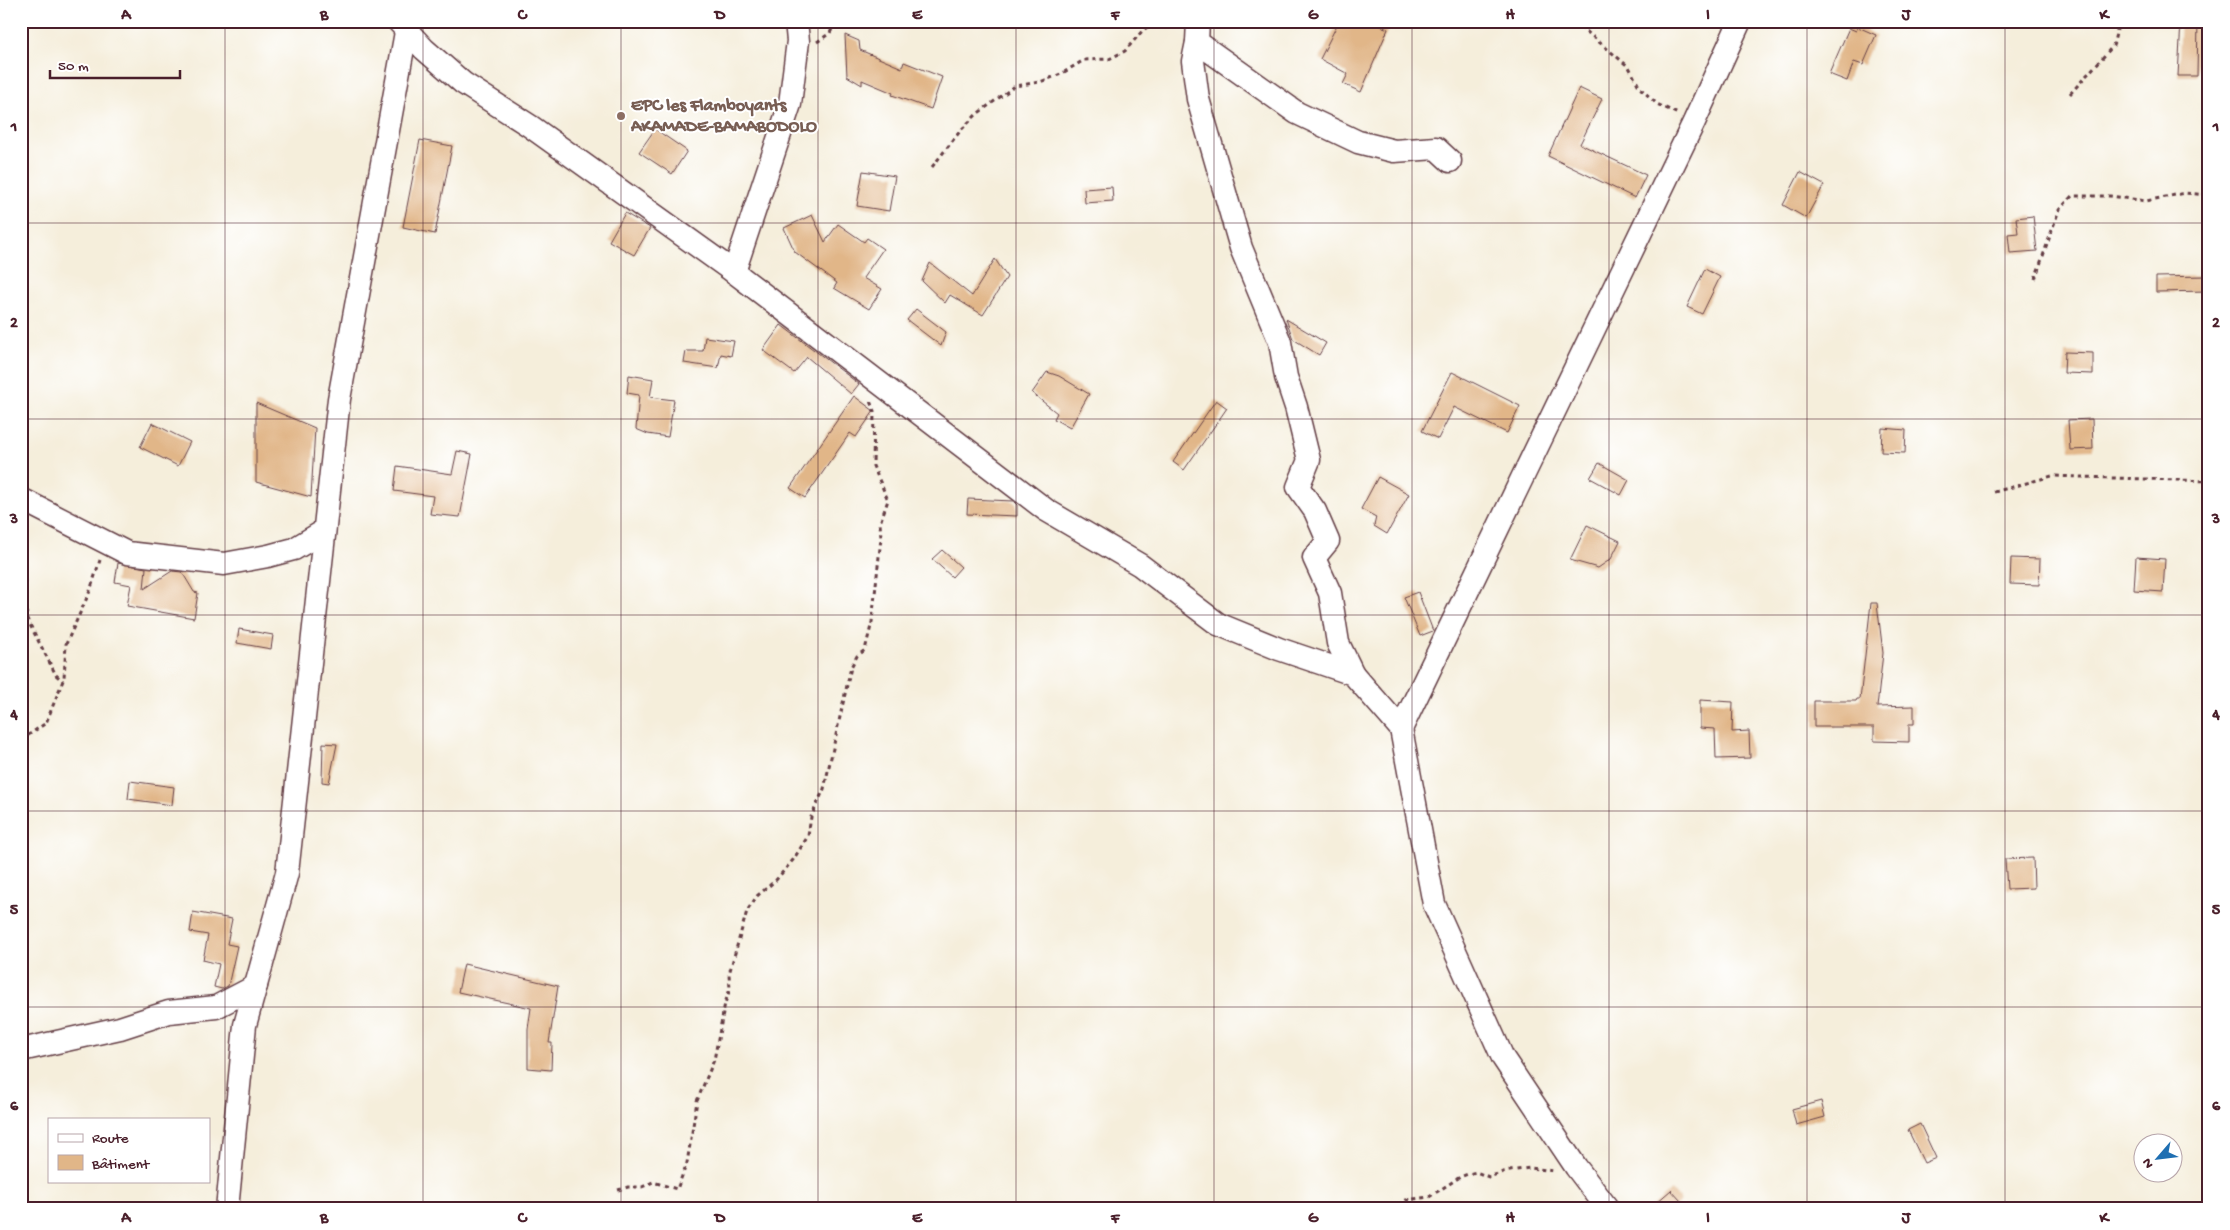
<svg xmlns="http://www.w3.org/2000/svg" width="2230" height="1230" viewBox="0 0 2230 1230" font-family="'Gochi Hand',sans-serif">
  <rect width="100%" height="100%" fill="#fff"/>
  <filter id="ink" filterUnits="userSpaceOnUse"><feTurbulence type="fractalNoise" baseFrequency=".02" numOctaves="2"/><feDisplacementMap in="SourceGraphic" scale="10" xChannelSelector="R" yChannelSelector="G"/><feConvolveMatrix kernelMatrix="1 2 1 2 8 2 1 2 1" color-interpolation-filters="sRGB"/></filter>
  <filter id="wash" filterUnits="userSpaceOnUse"><feTurbulence type="fractalNoise" baseFrequency=".0096" numOctaves="4" result="noise"/><feDisplacementMap in="SourceGraphic" scale="20" xChannelSelector="R" yChannelSelector="G"/><feGaussianBlur stdDeviation="1.12" result="paint"/><feColorMatrix in="noise" values="0 0 0 0 0 0 0 0 0 0 0 0 0 0 0 0 0 1.4 0 .05"/><feComposite in="paint" operator="in"/></filter>
  <g filter="url(#wash)">
    <rect width="100%" height="100%" fill="#f5eedb"/>
    <g id="blocks">
      <g fill="#e1b688">
        <polygon points="1339,21 1369,21 1388,29 1361,92 1343,84 1348,74 1320,59"/>
        <polygon points="2181,21 2198,21 2197,76 2178,76"/>
        <polygon points="1858,27 1876,35 1863,65 1854,62 1847,81 1829,74 1849,28 1856,31"/>
        <polygon points="845,35 859,41 860,50 902,68 904,62 942,77 931,109 892,95 893,93 862,80 862,85 847,76"/>
        <polygon points="1579,88 1602,99 1580,144 1646,175 1635,198 1548,156"/>
        <polygon points="655,129 687,151 672,174 639,152"/>
        <polygon points="420,140 452,146 435,234 403,227"/>
        <polygon points="863,171 895,176 889,211 857,206"/>
        <polygon points="1800,172 1824,185 1806,218 1783,205"/>
        <polygon points="1112,187 1113,201 1085,203 1084,189"/>
        <polygon points="625,213 650,228 634,255 609,241"/>
        <polygon points="812,215 825,242 838,224 864,242 867,238 883,249 863,278 882,289 869,309 834,288 837,283 795,252 784,228"/>
        <polygon points="2033,216 2037,251 2010,253 2008,234 2018,233 2016,218"/>
        <polygon points="995,259 1007,277 983,315 950,295 945,303 922,281 930,263 972,296"/>
        <polygon points="1705,269 1720,277 1702,314 1687,307"/>
        <polygon points="2206,276 2207,291 2156,292 2156,277"/>
        <polygon points="916,309 946,332 941,346 907,320"/>
        <polygon points="1286,319 1326,343 1319,355 1293,339"/>
        <polygon points="781,325 859,384 851,394 807,357 794,373 763,350"/>
        <polygon points="705,337 734,341 731,356 721,354 718,368 684,363 686,351 703,351"/>
        <polygon points="2065,352 2093,353 2093,374 2064,373"/>
        <polygon points="1047,372 1059,376 1089,394 1070,428 1054,419 1057,413 1032,393"/>
        <polygon points="1452,372 1520,406 1507,433 1454,407 1438,439 1422,431"/>
        <polygon points="629,375 653,379 650,397 674,400 668,437 648,434 636,429 639,395 627,393"/>
        <polygon points="854,396 874,411 856,437 850,433 805,498 790,488"/>
        <polygon points="1216,400 1227,408 1184,470 1173,462"/>
        <polygon points="256,403 315,428 311,497 256,482"/>
        <polygon points="2092,419 2093,449 2070,450 2068,420"/>
        <polygon points="152,423 190,442 178,466 140,447"/>
        <polygon points="1882,428 1906,430 1905,453 1881,452"/>
        <polygon points="457,451 472,454 460,517 430,514 433,496 394,491 397,466 452,474"/>
        <polygon points="1599,463 1629,480 1621,495 1590,478"/>
        <polygon points="1378,477 1409,494 1387,534 1374,526 1376,517 1361,509"/>
        <polygon points="968,499 1013,501 1017,505 1017,516 967,514"/>
        <polygon points="1587,525 1620,541 1611,559 1598,568 1570,560"/>
        <polygon points="942,550 961,567 952,577 932,559"/>
        <polygon points="2136,557 2165,559 2163,592 2134,590"/>
        <polygon points="2011,558 2040,559 2039,585 2010,584"/>
        <polygon points="118,563 146,568 144,589 172,571 182,572 194,592 198,593 194,618 127,606 131,585 115,582"/>
        <polygon points="1418,592 1433,631 1420,636 1404,597"/>
        <polygon points="1871,603 1877,603 1883,653 1877,707 1914,706 1914,724 1909,724 1909,742 1874,741 1874,727 1814,727 1814,701 1856,701 1857,699 1860,699"/>
        <polygon points="239,629 273,635 271,649 237,643"/>
        <polygon points="1700,700 1733,702 1732,732 1749,731 1750,758 1716,759 1715,729 1700,728"/>
        <polygon points="323,743 337,744 329,783 322,782"/>
        <polygon points="130,781 174,787 172,805 128,799"/>
        <polygon points="2033,858 2034,888 2007,889 2005,859"/>
        <polygon points="193,912 232,919 227,944 237,946 228,986 222,989 214,987 219,964 203,960 208,935 190,932"/>
        <polygon points="464,964 558,986 549,1043 552,1043 551,1070 528,1068 528,1029 531,1008 458,992"/>
        <polygon points="1821,1101 1825,1117 1796,1125 1792,1109"/>
        <polygon points="1920,1124 1936,1158 1924,1163 1908,1130"/>
        <polygon points="1671,1190 1681,1201 1672,1209 1649,1209"/>
      </g>
    </g>
  </g>
  <g filter="url(#ink)">
    <use href="#blocks" fill-opacity="0" stroke="#643e45" stroke-width="1"/>
    <g fill="none" stroke-linecap="round" stroke-linejoin="round">
      <g stroke="#643e45" stroke-width="25">
        <g id="minor">
          <polyline points="398,21 424,49 463,83 530,126 734,272 1046,510 1140,565 1218,624 1279,649 1353,674 1401,729 1434,904 1503,1058 1576,1167 1608,1209"/>
          <polyline points="1198,21 1197,42 1193,61 1198,99 1241,248 1280,342 1286,377 1296,407 1309,460 1298,487 1315,511 1328,541 1314,558 1330,593 1338,643 1353,674"/>
          <polyline points="1197,42 1297,113 1358,142 1394,151 1436,148 1450,161"/>
          <polyline points="734,272 790,104 798,41 796,21"/>
          <polyline points="25,501 127,553 224,564 268,556 294,549 324,531"/>
          <polyline points="1401,729 1694,122 1740,21"/>
          <polyline points="21,1050 120,1028 169,1012 216,1007 256,986"/>
          <polyline points="227,1209 245,1025 287,873 339,399 408,21"/>
        </g>
      </g>
      <g stroke="#643e45" stroke-width="3" stroke-dasharray="4 4" stroke-linecap="butt">
        <polyline points="1574,21 1629,67 1640,88 1657,104 1678,114"/>
        <polyline points="817,42 830,33 836,21"/>
        <polyline points="2070,94 2113,46 2119,21"/>
        <polyline points="932,167 961,130 977,114 1015,86 1040,82 1061,74 1084,60 1109,59 1125,51 1143,30 1156,21"/>
        <polyline points="2035,279 2059,210 2072,196 2110,196 2146,201 2185,193 2209,195"/>
        <polyline points="1994,492 2052,476 2209,481"/>
        <polyline points="27,523 22,537 27,619 56,675 63,681"/>
        <polyline points="21,740 46,723 64,678 66,644 90,591 100,560"/>
        <polyline points="618,1190 628,1187 642,1187 653,1182 677,1189 687,1163 697,1101 714,1060 725,1003 730,989 729,974 747,911 757,896 776,880 793,860 808,836 811,817 824,789 851,667 857,656 865,650 872,622 881,538 880,523 888,500 873,466 874,411 870,401"/>
        <polyline points="1392,1209 1406,1200 1429,1197 1460,1177 1468,1174 1476,1172 1489,1177 1503,1172 1530,1168 1554,1171"/>
      </g>
      <use href="#minor" stroke="#fff" stroke-width="22"/>
    </g>
  </g>
  <path fill="none" stroke="#4a1f2b" stroke-width="1" stroke-opacity="0.55" d="M225,21V1209M423,21V1209M621,21V1209M818,21V1209M1016,21V1209M1214,21V1209M1412,21V1209M1609,21V1209M1807,21V1209M2005,21V1209M21,223H2209M21,419H2209M21,615H2209M21,811H2209M21,1007H2209"/>
  <circle fill="#8d6e63" stroke="#fff" stroke-width="2" cx="621" cy="116" r="5"/>
  <g text-anchor="middle" dominant-baseline="central" stroke-width="4" stroke-linejoin="round" paint-order="stroke">
    <g font-size="18" font-weight="bold" fill="#785e54" stroke="#fff" text-anchor="start">
      <text x="631" y="106">EPC les Flamboyants<tspan x="631" dy="21">AKAMADE-BAMABODOLO</tspan></text>
    </g>
  </g>
  <rect width="2230" height="1230" fill="none" stroke="#fff" stroke-width="55"/>
  <rect x="48" y="1118" width="162" height="65" fill="#ffffff" stroke="#b7a5aa"/>
  <rect x="58" y="1134" width="25" height="8" fill="#ffffff" stroke="#b7a5aa"/>
  <text x="92" y="1142" font-size="15" fill="#4a1f2b">Route</text>
  <rect x="58" y="1155" width="25" height="15" fill="#e1b688" stroke="#b7a5aa"/>
  <text x="92" y="1168" font-size="15" fill="#4a1f2b">Bâtiment</text>
  <g transform="translate(2158 1158) rotate(242)"><circle r="24" fill="#ffffff" stroke="#b7a5aa"/>
  <path d="M0-4L9 19L0 12L-9 19Z" fill="#1f6fb2"/>
  <text y="-8" font-size="14" font-weight="bold" text-anchor="middle" fill="#4a1f2b">N</text>
  </g>
  <path d="M50 70v8h130v-8" fill="none" stroke="#4a1f2b" stroke-width="2.5"/>
  <text x="58" y="70" font-size="15" fill="#4a1f2b" stroke="#ffffff" stroke-width="4" paint-order="stroke">50 m</text>
  <rect x="28" y="28" width="2174" height="1174" fill="none" stroke="#4a1f2b" stroke-width="2"/>
  <g font-size="16" text-anchor="middle" font-weight="bold" fill="#4a1f2b">
    <text x="126" y="19">A</text>
    <text x="324" y="19">B</text>
    <text x="522" y="19">C</text>
    <text x="720" y="19">D</text>
    <text x="917" y="19">E</text>
    <text x="1115" y="19">F</text>
    <text x="1313" y="19">G</text>
    <text x="1510" y="19">H</text>
    <text x="1708" y="19">I</text>
    <text x="1906" y="19">J</text>
    <text x="2104" y="19">K</text>
    <text x="14" y="131">1</text>
    <text x="2216" y="131">1</text>
    <text x="14" y="327">2</text>
    <text x="2216" y="327">2</text>
    <text x="14" y="523">3</text>
    <text x="2216" y="523">3</text>
    <text x="14" y="719">4</text>
    <text x="2216" y="719">4</text>
    <text x="14" y="914">5</text>
    <text x="2216" y="914">5</text>
    <text x="14" y="1110">6</text>
    <text x="2216" y="1110">6</text>
    <text x="126" y="1222">A</text>
    <text x="324" y="1222">B</text>
    <text x="522" y="1222">C</text>
    <text x="720" y="1222">D</text>
    <text x="917" y="1222">E</text>
    <text x="1115" y="1222">F</text>
    <text x="1313" y="1222">G</text>
    <text x="1510" y="1222">H</text>
    <text x="1708" y="1222">I</text>
    <text x="1906" y="1222">J</text>
    <text x="2104" y="1222">K</text>
  </g>
</svg>
